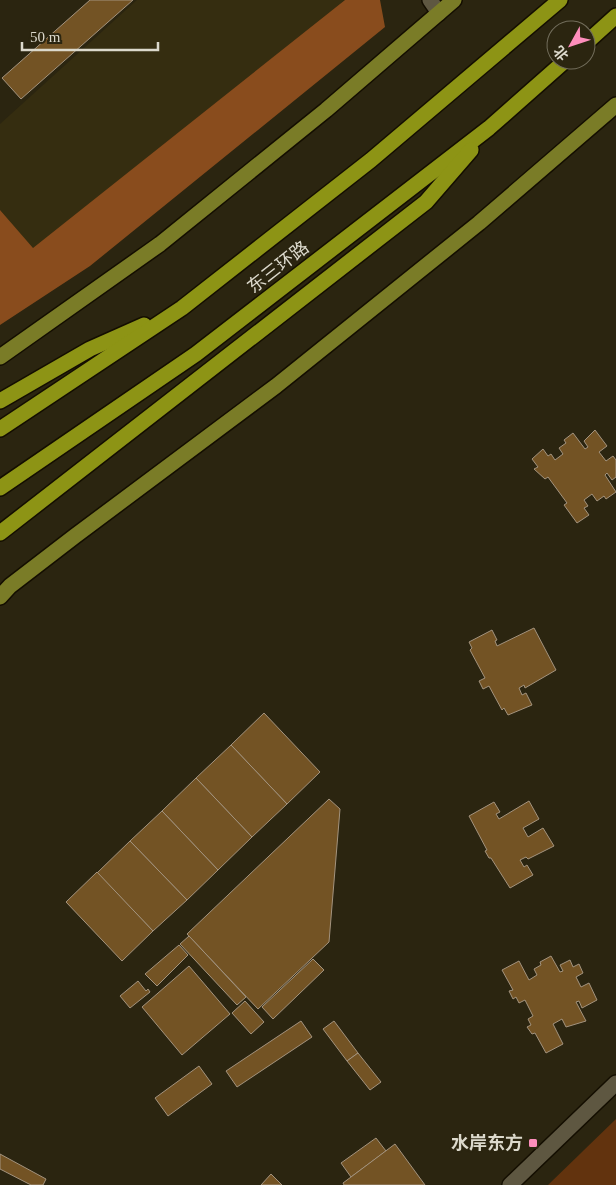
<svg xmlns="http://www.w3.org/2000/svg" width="616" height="1185" viewBox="0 0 616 1185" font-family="'Times New Roman','Noto Sans SC',serif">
  <rect width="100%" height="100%" fill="#2b2510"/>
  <polygon fill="#352d10" points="137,0 345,0 33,249 0,210 0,124"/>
  <polygon fill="#62330e" points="616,1119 616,1185 548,1185"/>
  <polygon fill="#894c1d" points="345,0 380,0 385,27 90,266 0,325 0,210 33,248"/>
  <g fill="#735324" stroke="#a3937e">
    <polygon points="90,0 133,0 21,99 2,78"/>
    <polygon points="595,430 607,446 599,452 606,461 613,456 616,460 616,477 612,480 607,473 605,475 616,492 606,499 604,496 597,501 592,494 584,500 588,506 584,508 589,515 577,523 564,505 567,503 548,477 545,479 534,469 538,467 532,459 543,449 548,456 551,454 555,460 563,454 559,448 566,443 564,440 573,433 585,449 588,447 584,441"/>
    <polygon points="534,628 556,670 525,688 524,685 519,688 522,695 526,693 532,705 508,715 504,708 502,710 489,686 483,689 479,681 485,678 470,650 472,648 469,642 492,630 497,640 495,641 497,646"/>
    <polygon points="264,713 320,772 287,804 231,745"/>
    <polygon points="231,745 287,804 252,837 196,778"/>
    <polygon points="196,778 252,837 218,870 162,811"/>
    <polygon points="329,799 340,809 329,942 258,1009 187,934"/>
    <polygon points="529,801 539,819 523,828 528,837 543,828 554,846 528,859 526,857 520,860 524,867 527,865 533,875 510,888 491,858 489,858 485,851 487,850 469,816 494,802 500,812 496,814 499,819"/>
    <polygon points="162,811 218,870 187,900 130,841"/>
    <polygon points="130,841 187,900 153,931 97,873"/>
    <polygon points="97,872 153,931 122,961 66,902"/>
    <polygon points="189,936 246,997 237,1005 180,944"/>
    <polygon points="179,945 188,955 157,986 145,974"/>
    <polygon points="551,956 560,972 563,971 560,965 570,960 573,967 579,964 583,973 576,977 581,987 589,983 597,1000 582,1008 579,1001 576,1002 586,1021 566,1027 562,1019 553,1024 563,1044 546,1053 535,1033 532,1034 527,1027 531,1025 528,1019 533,1016 525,1000 519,1003 516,997 513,999 509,991 513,990 502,970 519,961 529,980 537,975 534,969 541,965 540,962"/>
    <polygon points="313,959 324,970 273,1019 262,1007"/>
    <polygon points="189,966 230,1014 182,1055 142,1007"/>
    <polygon points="138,981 146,991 148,989 150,992 130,1008 120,996"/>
    <polygon points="245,1001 264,1022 251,1034 232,1013"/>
    <polygon points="301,1021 312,1037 237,1087 226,1071"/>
    <polygon points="334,1021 358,1053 347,1061 323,1029"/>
    <polygon points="358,1053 381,1082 370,1090 347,1061"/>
    <polygon points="199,1066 212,1084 168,1116 155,1098"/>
    <polygon points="376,1138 386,1151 351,1177 341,1163"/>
    <polygon points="395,1144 425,1185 344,1185 343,1183"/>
    <polygon points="0,1154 46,1179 43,1185 31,1185 0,1169"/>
    <polygon points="271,1174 282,1185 261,1185"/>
  </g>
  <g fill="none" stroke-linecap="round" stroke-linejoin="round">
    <g stroke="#140e00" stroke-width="18">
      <g id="minor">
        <polyline points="430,0 439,13"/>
        <polyline points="510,1185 616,1083"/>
      </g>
    </g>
    <g stroke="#140e00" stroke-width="18">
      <g id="major">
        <polyline points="0,357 160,244 326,110 454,0"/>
        <polyline points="0,597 10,586 75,536 276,386 479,223 616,105"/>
      </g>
    </g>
    <g stroke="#140e00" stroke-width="18">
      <g id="highway">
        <polyline points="586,43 616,16"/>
        <polyline points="0,401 90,349 144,325"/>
        <polyline points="0,429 182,308 371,160 560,0"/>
        <polyline points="0,488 196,354 489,128 566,60"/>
        <polyline points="0,533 426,202 471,150"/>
      </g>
    </g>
    <use href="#minor" stroke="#5e5741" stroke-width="15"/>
    <use href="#major" stroke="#7a7c27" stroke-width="15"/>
    <use href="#highway" stroke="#8d9415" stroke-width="15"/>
  </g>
  <rect fill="#fe8ebc" stroke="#2b2510" stroke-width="2" x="528" y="1138" width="10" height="10" rx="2.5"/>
  <g text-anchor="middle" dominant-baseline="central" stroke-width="4" stroke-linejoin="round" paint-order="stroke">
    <g font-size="18" fill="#dcd9cc" stroke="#2b2510">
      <text transform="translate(278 267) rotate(-38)">东三环路</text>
    </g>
    <g font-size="18" font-weight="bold" fill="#dcd9cc" stroke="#2b2510" text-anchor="end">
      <text x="523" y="1143">水岸东方</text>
    </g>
  </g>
  <g transform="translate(571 45) rotate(230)"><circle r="24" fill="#2b2510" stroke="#726d5b"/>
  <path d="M0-4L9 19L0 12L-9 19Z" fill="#fe8ebc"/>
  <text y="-8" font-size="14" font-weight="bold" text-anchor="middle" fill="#dcd9cc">北</text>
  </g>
  <path d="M22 42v8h136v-8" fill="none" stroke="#dcd9cc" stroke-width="2.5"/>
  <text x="30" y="42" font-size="15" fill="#dcd9cc" stroke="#2b2510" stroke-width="4" paint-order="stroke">50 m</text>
</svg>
